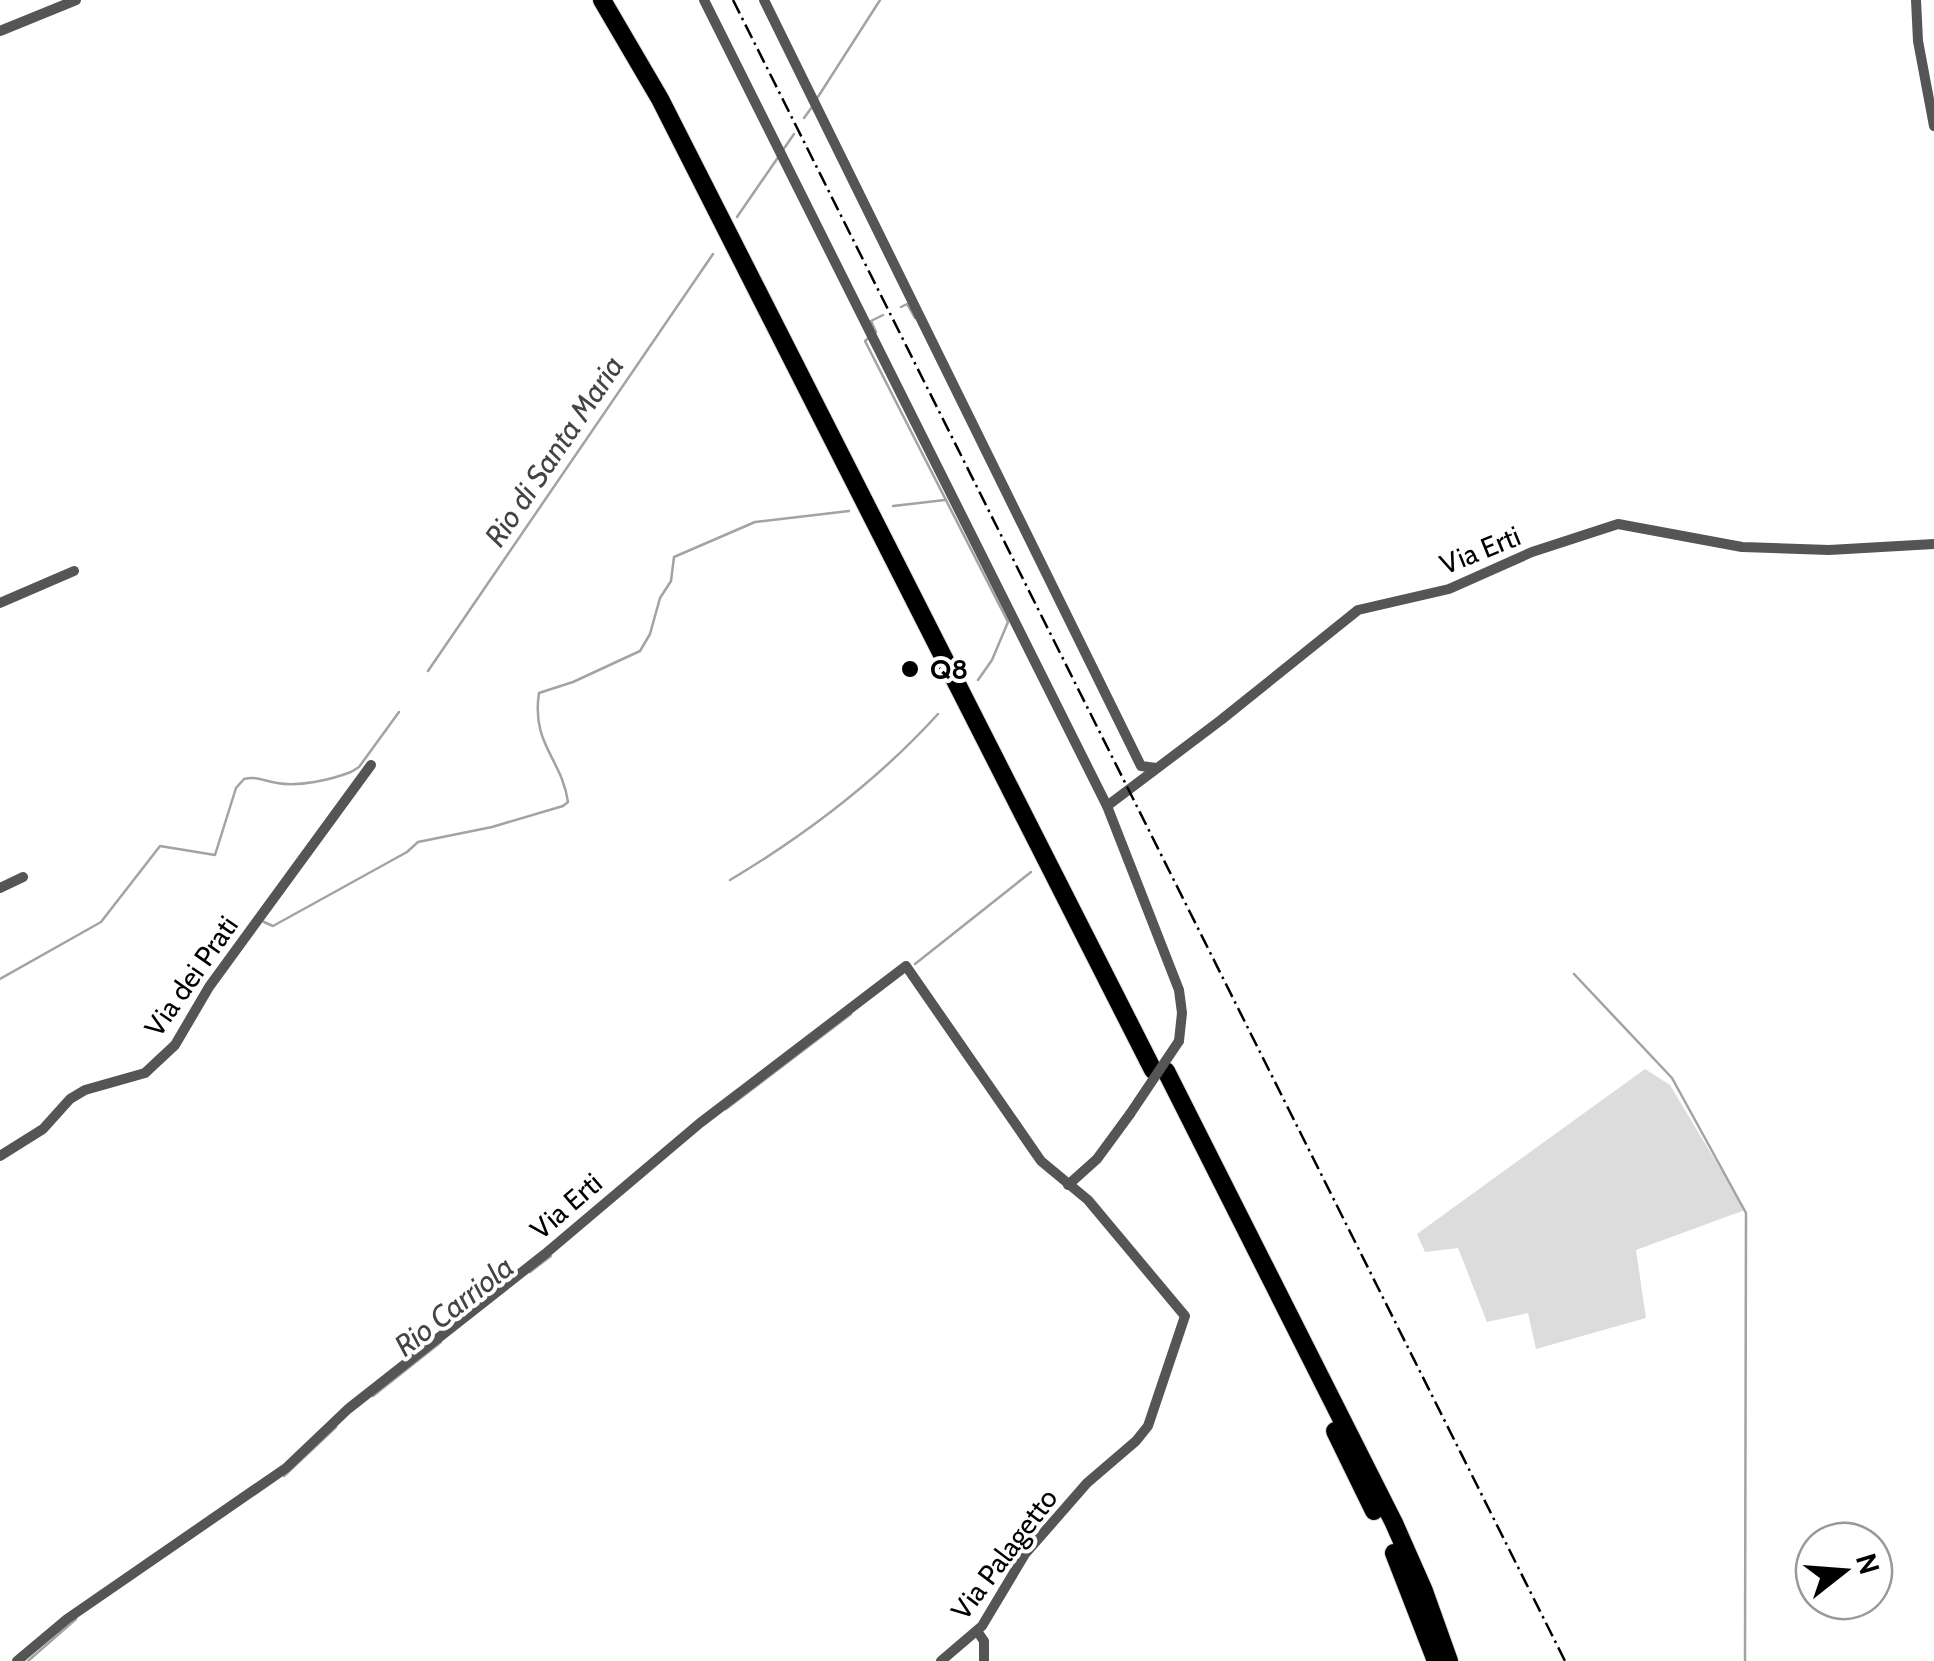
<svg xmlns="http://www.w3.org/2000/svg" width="1934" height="1661" viewBox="0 0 1934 1661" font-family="Cabin,sans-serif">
  <rect width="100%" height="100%" fill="#fff"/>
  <polygon fill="#dcdcdc" points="1645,1069 1670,1085 1745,1210 1636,1250 1646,1318 1536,1349 1528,1313 1487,1322 1458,1248 1425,1252 1417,1234"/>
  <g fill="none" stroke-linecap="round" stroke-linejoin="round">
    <g stroke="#a3a3a3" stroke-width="2.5">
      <polyline points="816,100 880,0"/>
      <polyline points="804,118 812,107"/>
      <polyline points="783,150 794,134"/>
      <polyline points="737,217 779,156"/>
      <polyline points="901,307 907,304 915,318"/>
      <polyline points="876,332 871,321 883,315"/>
      <polyline points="870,337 865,341 1008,622 992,660 978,680"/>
      <polyline points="893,506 945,500"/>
      <polyline points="428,671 713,254"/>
      <path d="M730,880C807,834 877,781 938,714"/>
      <path d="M264,922L273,926L407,852L418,842L492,827L563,806L568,802C562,759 531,744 539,693L573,682L640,651L650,634L660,598L671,581L674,557L755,522L849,511"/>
      <polyline points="915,964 1031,872"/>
      <polyline points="1574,974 1672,1078 1746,1213 1745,1661"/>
      <path d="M0,979L101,922L160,846L215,855L236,788L244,779C257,776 264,781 277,783C299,787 330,780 351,772L359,767L399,712"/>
      <polyline points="726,1109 851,1014"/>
      <polyline points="530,1272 551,1256"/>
      <polyline points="373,1396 441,1342"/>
      <polyline points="284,1476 336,1427"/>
      <polyline points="28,1661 76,1619"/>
    </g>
    <g stroke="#dbdbdb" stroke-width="20">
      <g id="highway">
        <polyline points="602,0 660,99 1153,1070"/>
        <polyline points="1166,1071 1394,1523 1424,1591 1449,1661"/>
        <polyline points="1335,1431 1374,1511"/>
        <polyline points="1394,1553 1436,1661"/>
      </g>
    </g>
    <g stroke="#555" stroke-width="10">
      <polyline points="704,0 1107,806 1179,990 1182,1013 1179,1041"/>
      <polyline points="764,0 1141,766 1156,768"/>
      <polyline points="1916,0 1918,41 1934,126"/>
      <polyline points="0,31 76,0"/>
      <polyline points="0,603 74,571"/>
      <polyline points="1107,806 1221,720 1358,610 1449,589 1532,552 1618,524 1742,547 1829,550 1934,544"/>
      <polyline points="0,888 23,877"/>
      <polyline points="0,1156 43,1129 70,1099 85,1090 145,1073 175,1045 209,987 371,765"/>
      <polyline points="1068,1185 1097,1159 1130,1114"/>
      <polyline points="977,1631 984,1641 984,1661"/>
      <polyline points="17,1661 67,1619 286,1468 348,1409 545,1254 700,1123 906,966 1041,1161 1088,1200 1185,1316 1148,1426 1136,1441 1087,1483 1025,1554 982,1626 941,1661"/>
    </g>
    <use href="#highway" stroke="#000" stroke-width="18"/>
    <polyline stroke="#000" stroke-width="2.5" stroke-dasharray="15 5 2.5 5" stroke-linecap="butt" points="733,0 1565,1661"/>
    <polyline stroke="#555" stroke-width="10" points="1130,1114 1179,1041"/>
  </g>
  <circle fill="#000" stroke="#fff" stroke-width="4" cx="910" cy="669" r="10"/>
  <g text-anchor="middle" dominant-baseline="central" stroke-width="8" stroke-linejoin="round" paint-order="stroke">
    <g font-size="28" fill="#000" stroke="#fff">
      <text transform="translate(1480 550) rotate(-22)">Via Erti</text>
      <text transform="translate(191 976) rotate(-55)">Via dei Prati</text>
      <text transform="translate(566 1206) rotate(-41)">Via Erti</text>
      <text transform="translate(1004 1554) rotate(-53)">Via Palagetto</text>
    </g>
    <g font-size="28" font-weight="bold" fill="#000" stroke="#fff" text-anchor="start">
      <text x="930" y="669">Q8</text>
    </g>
    <g font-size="30" font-style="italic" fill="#444" stroke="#fff">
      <text transform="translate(554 451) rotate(-56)">Rio di Santa Maria</text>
      <text transform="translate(454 1306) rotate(-38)">Rio Carriola</text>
    </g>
  </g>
  <g transform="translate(1844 1571) rotate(73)"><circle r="48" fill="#ffffff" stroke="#999999" stroke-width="2.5"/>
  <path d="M0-8L18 38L0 25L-18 38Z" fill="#000000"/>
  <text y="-15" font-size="28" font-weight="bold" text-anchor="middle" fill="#000000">N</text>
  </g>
</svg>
